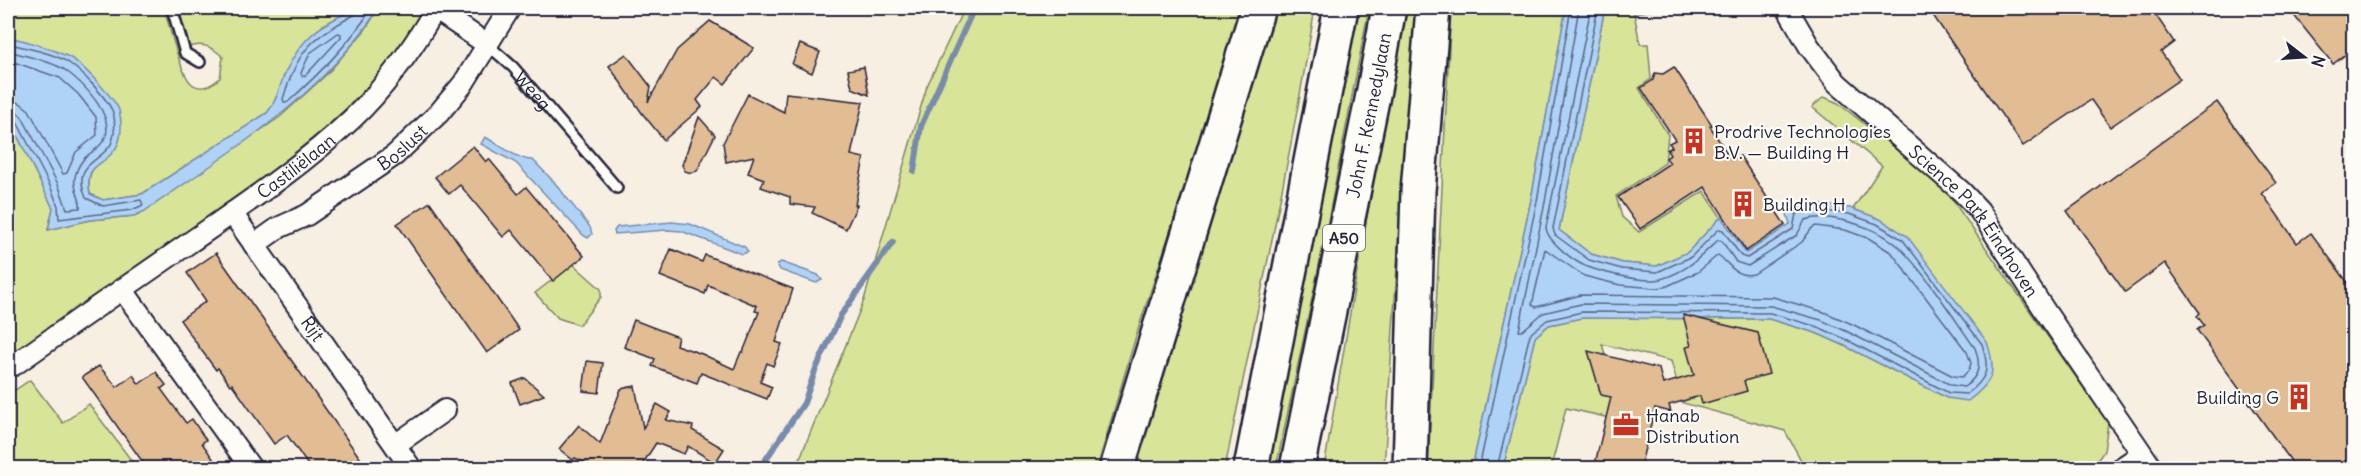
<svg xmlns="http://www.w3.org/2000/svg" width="2361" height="476" viewBox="0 0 2361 476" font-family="Delius,sans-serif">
  <rect width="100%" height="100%" fill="#f8efe3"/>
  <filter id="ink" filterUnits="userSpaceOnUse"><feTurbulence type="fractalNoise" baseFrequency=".0167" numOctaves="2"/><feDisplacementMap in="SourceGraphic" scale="12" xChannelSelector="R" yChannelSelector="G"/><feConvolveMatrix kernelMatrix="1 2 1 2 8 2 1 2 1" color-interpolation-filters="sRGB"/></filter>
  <g filter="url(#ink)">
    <g fill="#d8e497" stroke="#7d8369" stroke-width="1.5">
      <path d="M8,8H164C169,24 180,73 191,83C201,92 212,85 220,78L223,57C211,46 204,43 188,47L177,8H356L323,25L285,73L275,103L267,113L142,194L103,200L90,194C85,167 99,164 116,148L41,46L8,37Z"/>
      <path d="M379,8H424C377,97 291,158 210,215C164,247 118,279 73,312C51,328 28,343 8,361V117L53,208L48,230L90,220L134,216L280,117L328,73L365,30Z"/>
      <polygon points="964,8 1243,8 1136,336 1097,468 796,468 864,300 927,86"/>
      <path d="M1269,8H1315C1290,162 1256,315 1225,468H1135Z"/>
      <polygon points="1354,8 1369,8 1323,247 1276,468 1264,468"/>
      <polygon points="1406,8 1417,8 1401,205 1384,468 1324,468 1360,254"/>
      <polygon points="1451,8 1566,8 1531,200 1472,468 1428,468"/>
      <polygon points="1605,8 1664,8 1634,13 1640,44 1648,44 1651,79 1639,88 1668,135 1665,163 1616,196 1622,217 1639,232 1704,191 1721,217 1688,252 1657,266 1623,263 1591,254 1559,230"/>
      <polygon points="1824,97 1838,103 1931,177 1949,195 2108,423 2104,451 2092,468 1840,468 1801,460 1785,431 1683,403 1671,361 1602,344 1614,385 1614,419 1566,408 1551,468 1503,468 1535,337 1549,325 1582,318 1769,319 1816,333 1843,345 1947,398 1880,219 1853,209 1882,166 1812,107"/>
      <polygon points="573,264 601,289 601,297 579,325 558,318 535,293"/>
      <polygon points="30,380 63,423 89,404 137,468 8,468 8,395"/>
    </g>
    <g fill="#afd2f7" stroke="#778cac" stroke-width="1.5">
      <path d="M356,8H379C320,99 232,150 145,211L134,216L90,220L48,230L53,208L8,117V37C28,41 50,48 69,57C80,62 115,99 119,110C122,121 122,137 117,146C106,168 83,160 90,194L103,200L142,194L267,113C278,100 279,86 286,71C303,35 321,25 356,8Z"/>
      <path d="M1566,8H1605L1559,230L1591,254L1623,263L1657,266L1688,252L1721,217L1746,253L1790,224L1786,211L1813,204L1850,208L1880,219L1907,236L1987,342C1997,372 1994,381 1968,401L1947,398L1843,345L1816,333L1769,319L1582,318L1549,325L1535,337L1503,468H1472L1531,200Z"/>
      <path d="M485,137C499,144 519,161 533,160L555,183L590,227L592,234L588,238L583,235L516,163L481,144Z"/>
      <polygon points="672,222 690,224 745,247 748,252 742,254 681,231 667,230 615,234 614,231 617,227"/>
      <polygon points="781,262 818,275 822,280 816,283 780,270 777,264"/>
    </g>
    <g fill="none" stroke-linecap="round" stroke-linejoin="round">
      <g stroke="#5a6886" stroke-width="1.5">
        <path d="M357,8L354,15C309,40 299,49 283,99L284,102H288C320,73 349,44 372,8"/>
        <path d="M1579,8L1545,202L1519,331H1522L1543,313L1581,304L1771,306L1821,320L1848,332L1951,385L1964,387C1980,376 1981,365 1975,348C1953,317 1926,274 1900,248C1880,228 1831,212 1805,220L1797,235L1748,266L1736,262L1722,241L1718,240C1699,258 1688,271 1661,279C1645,283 1604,273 1588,267C1575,263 1546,240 1546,227L1591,8"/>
        <polygon points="338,33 341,34 341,37 305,76 302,76 301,73 310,53"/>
        <path d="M8,43C27,49 52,52 69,63C82,72 105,96 112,110C116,119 115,133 112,142C104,162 70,161 86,198L103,206L141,200L143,205L132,210L59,219L58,206L51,188L16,120L8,117"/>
        <path d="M8,51C25,56 49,60 65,70C82,82 115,115 105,138C98,154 81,151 75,177C72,188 82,199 80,208L67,209L58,184L22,117L16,111L8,109"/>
        <polyline points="8,60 60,78 78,94 96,117 97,135 76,152 67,173 63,174 29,110 20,103 8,100"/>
        <path d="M1816,226L1845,230L1870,239L1892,253L1967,352L1971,363L1969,370L1962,377L1953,376L1852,324L1824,312L1773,297L1581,295L1536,307L1532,305L1545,249L1584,276L1620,285L1656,288L1665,287L1698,272L1718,255C1731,264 1734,278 1754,274L1802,242L1812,228Z"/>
        <polyline points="1479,468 1537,201 1571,8"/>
        <path d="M1497,468L1530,334L1547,320L1582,312L1770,313L1818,327L1845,339L1949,393L1967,394C1988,378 1990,369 1982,344L1903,240L1877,224L1849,214L1814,210L1796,214L1793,229L1747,258L1741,256L1723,230L1719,229L1691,257L1657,272L1622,269L1589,260L1555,235L1553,228L1598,8"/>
      </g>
      <g stroke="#778cac" stroke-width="6">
        <polyline points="914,171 921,126 974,8"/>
        <polyline points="760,468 804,403 815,371 841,315 893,242"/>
      </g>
    </g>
    <g fill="#e2bc93" stroke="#22223b" stroke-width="1.5">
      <polygon points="1928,8 2151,8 2174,42 2161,52 2180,79 2110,127 2091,100 2023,146"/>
      <polygon points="2288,8 2354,8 2354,48 2333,64"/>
      <polygon points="710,21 754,48 725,84 716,77 697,100 702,107 664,140 642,113 609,66 626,54 651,87 648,102 677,50"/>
      <polygon points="800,44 820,52 812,73 792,64"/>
      <polygon points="864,67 869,95 852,88 848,70"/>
      <polygon points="1674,67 1712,125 1710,126 1731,160 1740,156 1785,225 1746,251 1705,187 1640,229 1618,197 1670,163 1666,158 1670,155 1667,150 1672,147 1669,143 1675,140 1641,88 1653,80 1655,73 1663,74"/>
      <polygon points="786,93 863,102 851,155 864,158 855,205 857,205 846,229 812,213 815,207 790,204 790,197 761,187 764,179 748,173 754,156 726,162 723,143 748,94 784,112"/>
      <polygon points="2217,102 2276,183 2262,193 2297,243 2311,233 2354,291 2354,463 2346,468 2296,468 2197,330 2204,325 2197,316 2200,313 2165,263 2125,292 2067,211"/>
      <polygon points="699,117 715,135 697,171 691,173 685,171 682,165"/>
      <polygon points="473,146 486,162 489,159 518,194 526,187 584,256 553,281 511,230 503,237 460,185 449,194 435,177"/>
      <polygon points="430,202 519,330 487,353 397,224"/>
      <polygon points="671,249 702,262 705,255 793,289 776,342 782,344 773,366 767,363 760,382 772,387 767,399 701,373 697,383 652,366 655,359 624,347 634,320 678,337 676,345 702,354 734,369 741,352 743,352 759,312 755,311 757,306 708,285 705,294 660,276"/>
      <polygon points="216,253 254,307 367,468 310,468 287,435 274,444 232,384 230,385 218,368 216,370 199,347 180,320 206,301 187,273"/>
      <polygon points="1683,315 1758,333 1769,374 1744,381 1747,391 1702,404 1700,396 1669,405 1671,412 1655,408 1640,468 1594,468 1611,397 1601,395 1588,351 1659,369 1663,384 1694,375 1686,347 1691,346"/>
      <polygon points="587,361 603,363 599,393 583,391"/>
      <polygon points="99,366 117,387 133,375 139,384 156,372 166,385 161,389 186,423 192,419 206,440 202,443 216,463 208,468 147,468 82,377"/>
      <polygon points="525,378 544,395 520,404 512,383"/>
      <polygon points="635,386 643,428 657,404 671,412 666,420 693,426 692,430 724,449 715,463 688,446 684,454 656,443 640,468 595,468 575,458 573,460 559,449 579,425 600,444 621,389"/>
    </g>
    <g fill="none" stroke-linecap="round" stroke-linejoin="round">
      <g stroke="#22223b" stroke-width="14">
        <g id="lane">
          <polyline points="172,8 185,53 200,62"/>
          <path id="s1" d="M488,45L513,67L617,188"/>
        </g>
      </g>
      <g stroke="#22223b" stroke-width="24">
        <g id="street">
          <path id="s2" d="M1787,8L1809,46L1837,83L1962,192L1979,210L2045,311L2152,468"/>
          <polyline points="435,9 488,45"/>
          <path id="s3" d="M232,213L411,468"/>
          <path id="s4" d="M254,245L278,228L307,215L395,155L439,113L463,84L510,8"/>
          <polyline points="122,289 251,468"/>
          <path id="s5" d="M14,365C72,324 131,283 189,243C245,204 302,166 352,119C386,87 413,48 436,8"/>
          <polyline points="395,445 445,410"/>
          <polyline points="2121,468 2142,454"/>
        </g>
      </g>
      <g stroke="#22223b" stroke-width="38">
        <g id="highway">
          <polyline points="1117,468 1258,8"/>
          <polyline points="1251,468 1341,8"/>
          <path id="s6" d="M1297,468L1373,95L1389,8"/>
          <polyline points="1410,468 1418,191 1433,8"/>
        </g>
      </g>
      <use href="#lane" stroke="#fdfcf7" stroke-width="9"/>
      <use href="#street" stroke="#fdfcf7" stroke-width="20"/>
      <use href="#highway" stroke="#fdfcf7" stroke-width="33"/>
    </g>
  </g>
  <defs>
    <g id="building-bare" transform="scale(2.07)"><path d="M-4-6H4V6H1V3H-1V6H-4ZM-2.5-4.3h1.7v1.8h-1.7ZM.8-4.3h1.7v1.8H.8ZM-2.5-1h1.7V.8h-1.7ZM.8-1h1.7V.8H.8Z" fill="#c8321e" stroke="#fdfcf7" stroke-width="2.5" paint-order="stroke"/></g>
    <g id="office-bare" transform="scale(2.07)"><path d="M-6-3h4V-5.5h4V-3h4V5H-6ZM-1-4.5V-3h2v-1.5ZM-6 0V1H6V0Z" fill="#c8321e" stroke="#fdfcf7" stroke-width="2.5" paint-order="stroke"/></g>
  </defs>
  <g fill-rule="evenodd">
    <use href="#building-bare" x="1694" y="141"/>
    <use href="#building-bare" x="1743" y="204"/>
    <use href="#building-bare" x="2299" y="397"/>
    <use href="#office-bare" x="1626" y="425"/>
  </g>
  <g text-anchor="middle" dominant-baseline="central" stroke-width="4.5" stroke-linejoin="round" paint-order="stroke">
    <rect fill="#fdfcf7" stroke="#646373" stroke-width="1.5" x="1323" y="225" width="42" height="26" rx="4.5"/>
    <g font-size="16" font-weight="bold" fill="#22223b">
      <text x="1344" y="238">A50</text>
    </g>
    <g font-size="18" fill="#22223b" stroke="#fdfcf7">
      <text stroke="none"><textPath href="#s1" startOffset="64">Weeg</textPath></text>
      <text stroke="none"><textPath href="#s6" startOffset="360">John F. Kennedylaan</textPath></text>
      <text stroke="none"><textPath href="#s4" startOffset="178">Boslust</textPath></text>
      <text stroke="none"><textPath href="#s5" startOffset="345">Castiliëlaan</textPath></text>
      <text stroke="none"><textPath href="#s2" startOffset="286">Science Park Eindhoven</textPath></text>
      <text stroke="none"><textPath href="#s3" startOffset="141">Rijt</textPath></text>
    </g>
    <g font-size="18" fill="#22223b" stroke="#fdfcf7" text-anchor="start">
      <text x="1714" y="131">Prodrive Technologies<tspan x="1714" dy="21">B.V. — Building H</tspan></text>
      <text x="1763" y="204">Building H</text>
      <text x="2279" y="397" text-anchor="end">Building G</text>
      <text x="1646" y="415">Hanab<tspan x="1646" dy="21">Distribution</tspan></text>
    </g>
  </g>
  <rect width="2361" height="476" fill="none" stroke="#fdfcf7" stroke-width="30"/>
  <rect x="15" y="15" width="2331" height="446" fill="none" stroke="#22223b" stroke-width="2" filter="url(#ink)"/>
  <g transform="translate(2304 57) rotate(107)" stroke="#fdfcf7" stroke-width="4.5" paint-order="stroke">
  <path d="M0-4.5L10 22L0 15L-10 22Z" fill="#22223b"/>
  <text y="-9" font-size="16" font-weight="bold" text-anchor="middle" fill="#22223b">N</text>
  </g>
</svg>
